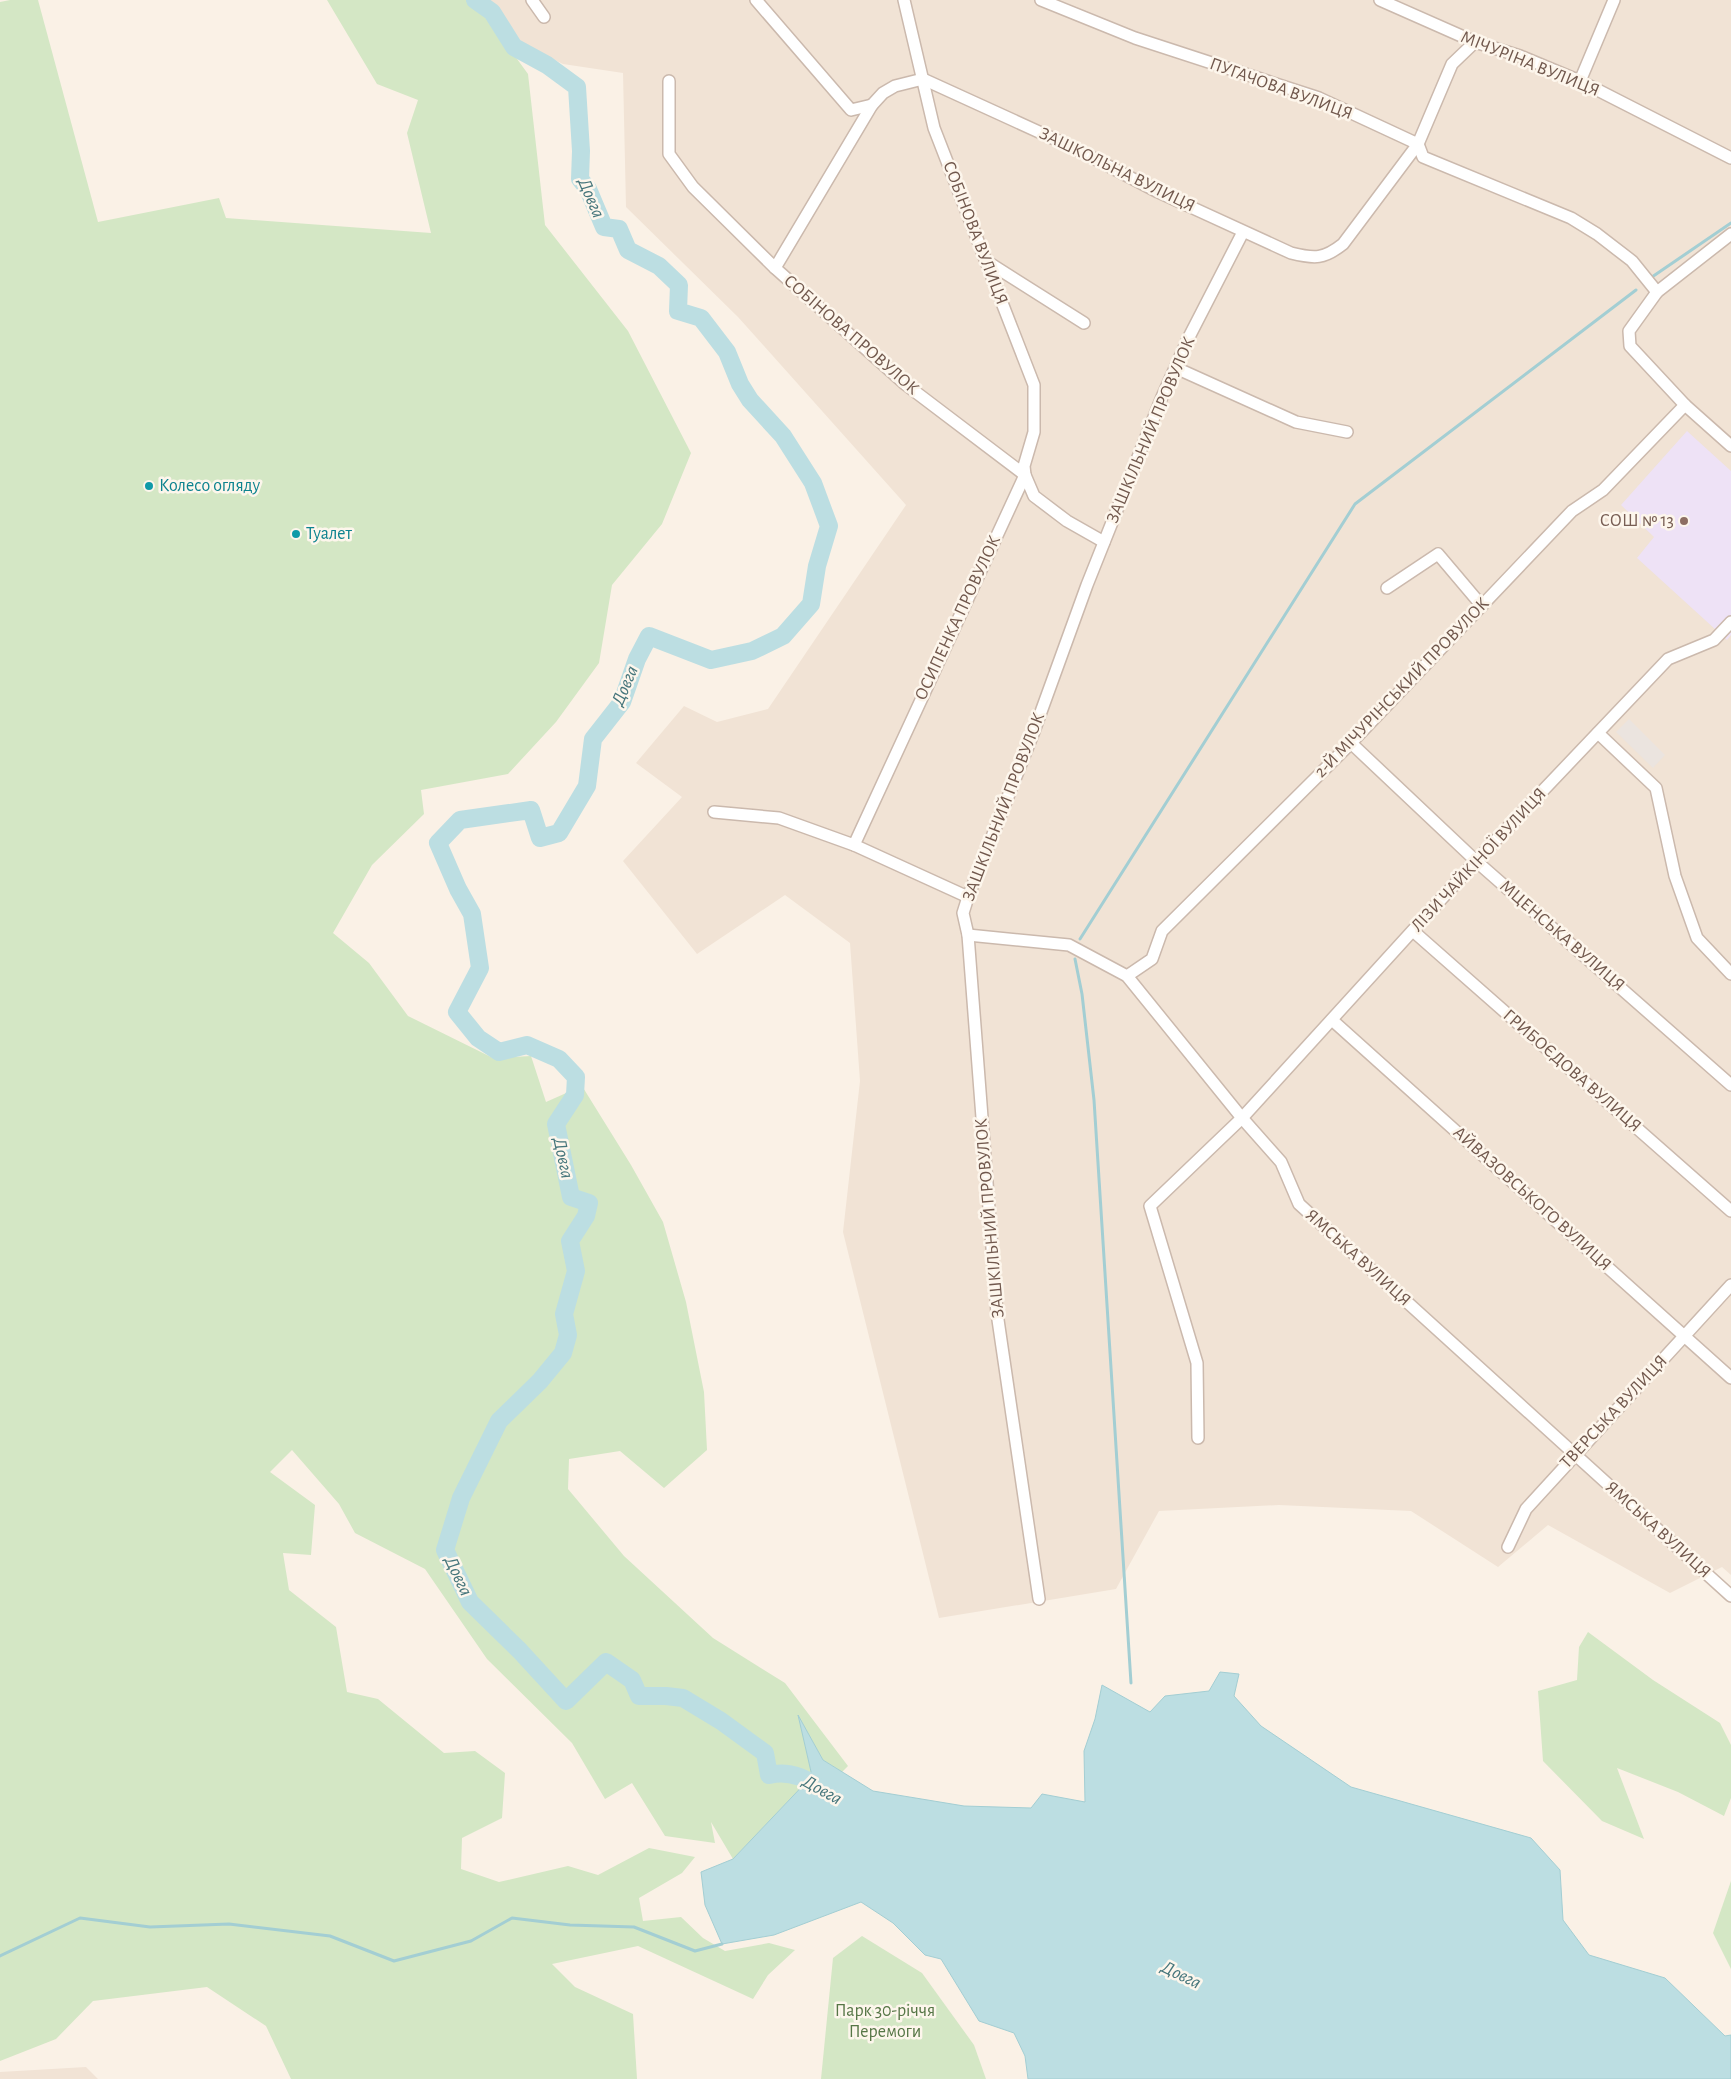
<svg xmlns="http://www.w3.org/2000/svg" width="1731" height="2079" viewBox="0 0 1731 2079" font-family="'Alegreya Sans',sans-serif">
  <rect width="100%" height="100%" fill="#faf1e6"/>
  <g fill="#f1e3d5">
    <polygon points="488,0 1731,0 1731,1575 1722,1567 1670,1593 1548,1525 1498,1567 1411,1511 1279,1505 1159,1511 1116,1589 939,1618 843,1232 860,1081 850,943 785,895 697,954 623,861 682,797 636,763 684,706 717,722 768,709 906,505 738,317 626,207 623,73 563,64 520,43"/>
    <polygon points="86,2067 98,2079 0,2079 0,2072"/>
  </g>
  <polygon fill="#ebe4df" points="1629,719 1665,755 1653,768 1616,732"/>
  <polygon fill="#eee2f6" points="1687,431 1731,471 1731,635 1727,640 1637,558 1654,537 1621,505"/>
  <g fill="#d4e7c5">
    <polygon points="10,0 38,0 98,222 219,198 226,218 431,233 407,133 418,100 377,84 327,0 477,0 485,15 528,74 545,225 628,331 691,453 662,524 612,585 599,663 556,722 508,774 421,790 424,814 372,865 333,933 369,963 408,1016 493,1058 531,1056 546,1102 582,1086 631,1165 663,1222 686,1302 704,1392 707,1450 664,1488 620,1451 569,1459 568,1489 624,1556 713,1638 785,1683 848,1766 842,1772 823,1760 799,1717 812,1776 733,1859 711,1822 715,1843 665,1836 632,1783 605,1799 572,1743 487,1659 425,1569 355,1533 339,1504 292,1450 270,1472 315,1505 311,1555 283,1553 289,1590 336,1627 347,1692 378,1699 444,1753 475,1751 505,1773 502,1818 462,1838 461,1869 499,1882 568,1866 598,1875 649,1848 695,1857 682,1873 639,1898 643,1921 681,1917 703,1938 725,1951 769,1943 795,1950 768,1975 753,1999 638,1946 552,1964 575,1987 633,2014 637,2079 291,2079 266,2026 207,1987 93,2001 56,2039 0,2061 0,2"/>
    <polygon points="1588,1632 1653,1680 1720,1723 1731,1745 1731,1798 1724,1816 1678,1792 1617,1768 1644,1839 1602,1821 1543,1761 1538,1691 1577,1680 1579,1647"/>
    <polygon points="1731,1881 1731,1969 1713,1933"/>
    <polygon points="862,1936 922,1973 974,2045 986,2079 821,2079 833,1958"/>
  </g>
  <polygon fill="#bcdee2" stroke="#a3ced3" points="1220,1672 1239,1674 1234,1696 1261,1726 1351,1787 1531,1838 1560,1870 1563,1920 1589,1955 1665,1978 1725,2036 1731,2035 1731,2079 1028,2079 1025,2056 1014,2033 979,2021 941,1959 925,1955 893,1923 861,1902 774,1935 722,1944 705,1905 701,1872 733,1859 812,1776 798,1715 823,1760 873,1791 964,1806 1031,1808 1042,1794 1085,1802 1084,1751 1095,1719 1102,1685 1150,1712 1165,1696 1209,1691"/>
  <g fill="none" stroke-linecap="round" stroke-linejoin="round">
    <g stroke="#a3ced3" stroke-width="3">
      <polyline points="1649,279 1731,223"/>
      <polyline points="1080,939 1355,504 1636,290"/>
      <polyline points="1075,959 1082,994 1094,1100 1131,1683"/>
      <polyline points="0,1956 80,1918 150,1927 229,1924 330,1936 394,1961 471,1941 512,1918 570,1925 634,1927 695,1951 722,1944"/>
    </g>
    <path stroke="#bcdee2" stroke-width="18" d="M475,0L492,12L514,47L547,65L577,87L581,151L580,179L588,189L604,227L619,229L628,250L659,266L679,285L678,311L701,318L727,352L740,384L750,400L783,436L813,483L829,526L817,566L811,604L783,636L752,651L711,660L649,636L637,659L622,702L593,739L587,786L559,833L540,838L531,810L460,820L438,843L458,889L472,914L480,968L457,1012L478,1038L499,1052L527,1045L559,1059L576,1077L575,1095L556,1124L571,1197L589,1203L586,1216L570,1241L576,1271L564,1314L568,1335L563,1353L540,1381L499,1421L461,1498L445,1550L470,1602L520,1651L566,1701L606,1662L632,1680L639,1696H666L683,1698L721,1721L765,1753L769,1775C792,1769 810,1781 829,1793"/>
    <g stroke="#cbb9ad" stroke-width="14">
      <g id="street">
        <polyline points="532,0 544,17"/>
        <polyline points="756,0 851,110 872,105"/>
        <polyline points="1041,0 1135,38 1319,98 1418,144 1423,157 1571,218 1597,234 1632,261 1657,292"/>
        <polyline points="1380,0 1475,42 1520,56 1580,81 1731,158"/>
        <polyline points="669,81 669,154 693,187 775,268 905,384 1025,475 1034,496 1067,521 1104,542"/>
        <polyline points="1580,81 1614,0"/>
        <polyline points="1731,234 1657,292 1629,331 1630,346 1685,405 1731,446"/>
        <polyline points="986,261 1084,323"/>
        <path d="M775,268L872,105L883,93L895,86L923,79L1074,148L1158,192L1291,253C1315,259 1324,259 1343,244L1418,144L1452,64L1475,42"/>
        <polyline points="1176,368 1296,422 1347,432"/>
        <polyline points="1387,588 1438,554 1482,606"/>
        <polyline points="1598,733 1656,788 1675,876 1697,938 1731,974"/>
        <polyline points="1351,743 1476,861 1731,1085"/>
        <polyline points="714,812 779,818 854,845 968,897"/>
        <polyline points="854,845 1025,475 1024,466 1034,432 1034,385 934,128 904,0"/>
        <polyline points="1413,931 1731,1211"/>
        <polyline points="968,935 1069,945 1127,976 1242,1118 1281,1162 1299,1204 1731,1596"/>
        <polyline points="1127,976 1152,959 1162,931 1351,743 1572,511 1603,490 1685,405"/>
        <polyline points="1332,1020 1731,1378"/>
        <polyline points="1198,1438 1197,1363 1150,1206 1242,1118 1476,861 1668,659 1714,640 1731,622"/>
        <polyline points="1508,1547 1526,1509 1731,1285"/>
        <polyline points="1039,1599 997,1313 968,935 963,913 968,897 1033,734 1087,585 1162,397 1188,339 1243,232"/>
      </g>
    </g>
    <use href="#street" stroke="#fff" stroke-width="11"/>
  </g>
  <g fill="#0f9aa8" stroke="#fdf6ec" stroke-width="2">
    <circle cx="149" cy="486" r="5"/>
    <circle cx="296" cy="534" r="5"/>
  </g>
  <circle fill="#8d6e63" stroke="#fdf6ec" stroke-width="2" cx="1684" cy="521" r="5"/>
  <g text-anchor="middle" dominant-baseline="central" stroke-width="5" stroke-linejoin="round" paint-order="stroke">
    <g font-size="18" fill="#71584d" stroke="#fdf6ec">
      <text transform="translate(1530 64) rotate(22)">МІЧУРІНА ВУЛИЦЯ</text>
      <text transform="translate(1281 89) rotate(20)">ПУГАЧОВА ВУЛИЦЯ</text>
      <text transform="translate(1117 170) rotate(26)">ЗАШКОЛЬНА ВУЛИЦЯ</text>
      <text transform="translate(975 233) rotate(69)">СОБІНОВА ВУЛИЦЯ</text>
      <text transform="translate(851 335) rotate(41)">СОБІНОВА ПРОВУЛОК</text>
      <text transform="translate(1151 430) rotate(-67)">ЗАШКІЛЬНИЙ ПРОВУЛОК</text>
      <text transform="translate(958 618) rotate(-65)">ОСИПЕНКА ПРОВУЛОК</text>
      <text transform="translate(1402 688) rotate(-46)">2-Й МІЧУРІНСЬКИЙ ПРОВУЛОК</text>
      <text transform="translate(1004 807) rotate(-69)">ЗАШКІЛЬНИЙ ПРОВУЛОК</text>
      <text transform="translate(1479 860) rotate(-47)">ЛІЗИ ЧАЙКІНОЇ ВУЛИЦЯ</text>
      <text transform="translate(1562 936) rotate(41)">МЦЕНСЬКА ВУЛИЦЯ</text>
      <text transform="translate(1572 1071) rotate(41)">ГРИБОЄДОВА ВУЛИЦЯ</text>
      <text transform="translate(1532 1199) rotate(42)">АЙВАЗОВСЬКОГО ВУЛИЦЯ</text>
      <text transform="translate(990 1218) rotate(-95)">ЗАШКІЛЬНИЙ ПРОВУЛОК</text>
      <text transform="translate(1358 1258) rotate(42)">ЯМСЬКА ВУЛИЦЯ</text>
      <text transform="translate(1614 1412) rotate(-47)">ТВЕРСЬКА ВУЛИЦЯ</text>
      <text transform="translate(1658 1530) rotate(42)">ЯМСЬКА ВУЛИЦЯ</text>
    </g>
    <g font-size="18" fill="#0d838f" stroke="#fdf6ec" text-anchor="start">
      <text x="159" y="486">Колесо огляду</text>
      <text x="306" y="534">Туалет</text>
    </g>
    <g font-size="18" fill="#785e54" stroke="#fdf6ec" text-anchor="end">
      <text x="1674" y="521">СОШ № 13</text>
    </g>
    <g font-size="18" fill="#567646" stroke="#fdf6ec">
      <text x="885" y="2011">Парк 30-річчя<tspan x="885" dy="21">Перемоги</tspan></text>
    </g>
    <g font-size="19" font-style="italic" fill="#45757b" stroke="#fdf6ec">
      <text transform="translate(591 198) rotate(67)">Довга</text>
      <text transform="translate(625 686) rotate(-67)">Довга</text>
      <text transform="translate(563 1158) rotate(78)">Довга</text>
      <text transform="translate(458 1576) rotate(65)">Довга</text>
      <text transform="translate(822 1790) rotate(29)">Довга</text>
      <text transform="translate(1181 1975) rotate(26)">Довга</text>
    </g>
  </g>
</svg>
